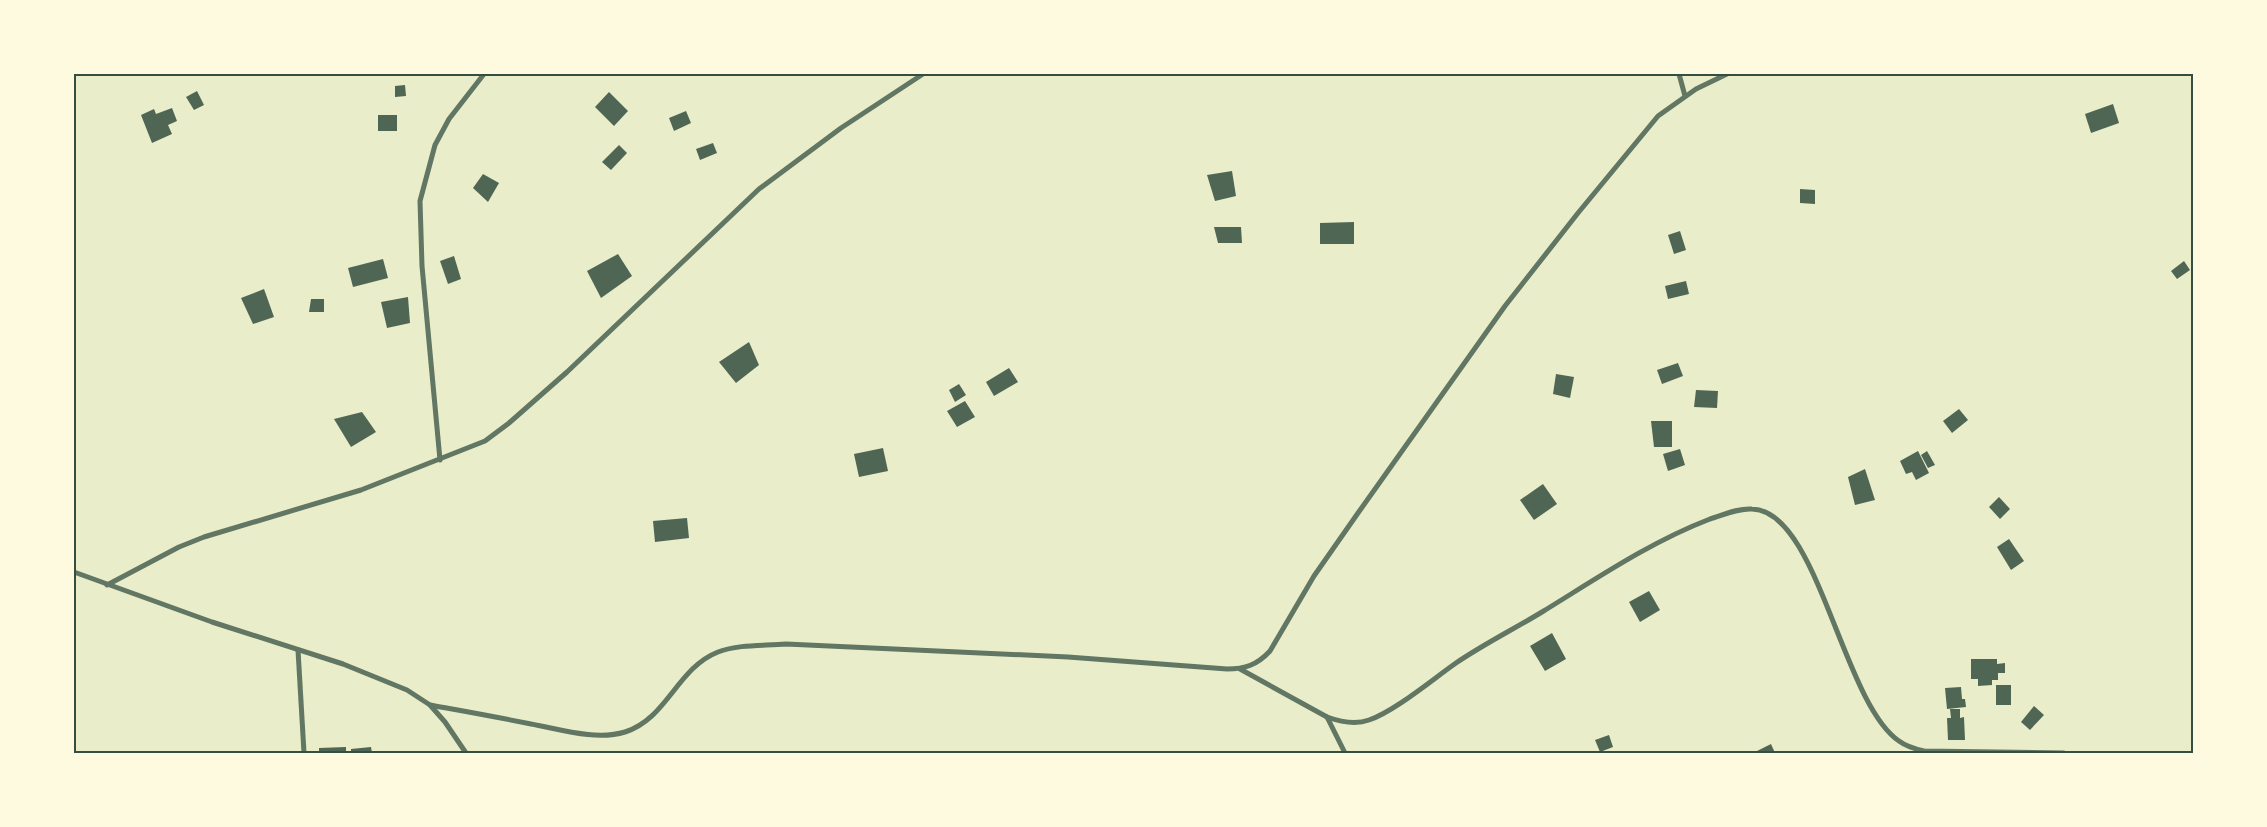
<svg xmlns="http://www.w3.org/2000/svg" width="2267" height="827" viewBox="0 0 2267 827" font-family="Cabin,sans-serif">
  <rect width="100%" height="100%" fill="#e9edc9"/>
  <g fill="#4f6655">
    <polygon points="405,85 406,96 395,97 395,86"/>
    <polygon points="197,91 204,105 194,110 186,97"/>
    <polygon points="609,92 628,111 614,126 595,107"/>
    <polygon points="2113,104 2119,123 2091,133 2085,114"/>
    <polygon points="172,108 177,121 168,125 172,134 152,143 141,115 154,109 156,114"/>
    <polygon points="686,111 691,123 674,131 669,118"/>
    <rect x="378" y="115" width="19" height="16"/>
    <polygon points="713,143 717,153 700,160 696,149"/>
    <polygon points="619,145 627,153 611,170 602,162"/>
    <polygon points="1232,171 1236,196 1215,201 1207,175"/>
    <polygon points="483,174 499,183 488,202 473,188"/>
    <polygon points="1800,189 1815,190 1815,204 1800,203"/>
    <polygon points="1354,222 1354,244 1320,244 1320,223"/>
    <polygon points="1214,227 1241,227 1242,243 1218,243"/>
    <polygon points="1680,231 1686,250 1674,254 1668,235"/>
    <polygon points="618,254 632,276 601,298 587,271"/>
    <polygon points="454,256 461,279 448,284 440,261"/>
    <polygon points="383,259 388,278 353,287 348,268"/>
    <polygon points="2184,261 2190,270 2177,279 2171,271"/>
    <polygon points="1686,281 1689,294 1668,299 1665,286"/>
    <polygon points="264,289 274,317 253,324 241,298"/>
    <polygon points="408,297 410,323 387,328 381,302"/>
    <polygon points="311,299 324,299 324,312 309,312"/>
    <polygon points="749,342 759,365 736,383 719,362"/>
    <polygon points="1678,363 1683,376 1662,384 1657,370"/>
    <polygon points="1009,368 1018,382 994,396 986,382"/>
    <polygon points="1556,374 1574,377 1570,398 1553,394"/>
    <polygon points="959,384 966,395 955,402 949,390"/>
    <polygon points="1696,390 1718,391 1717,408 1694,407"/>
    <polygon points="965,401 975,417 957,427 947,411"/>
    <polygon points="1959,409 1968,420 1952,433 1943,421"/>
    <polygon points="362,412 376,432 351,447 334,419"/>
    <polygon points="1651,421 1672,421 1672,447 1654,447"/>
    <polygon points="883,448 888,471 859,477 854,454"/>
    <polygon points="1680,449 1685,465 1668,471 1663,454"/>
    <polygon points="1918,451 1929,473 1916,480 1912,472 1906,474 1900,461"/>
    <polygon points="1927,451 1935,465 1928,468 1921,455"/>
    <polygon points="1865,469 1875,500 1855,505 1848,477"/>
    <polygon points="1543,484 1557,504 1534,520 1520,500"/>
    <polygon points="1999,497 2010,509 2000,519 1989,507"/>
    <polygon points="687,518 689,538 655,542 653,521"/>
    <polygon points="2009,539 2024,561 2011,570 1997,547"/>
    <polygon points="1649,591 1660,610 1640,622 1629,602"/>
    <polygon points="1552,633 1566,659 1545,671 1530,646"/>
    <polygon points="1971,659 1997,659 1997,664 2005,663 2005,673 1998,673 1998,680 1992,680 1992,685 1978,686 1978,679 1971,679"/>
    <rect x="1996" y="685" width="15" height="20"/>
    <polygon points="1961,687 1962,699 1965,699 1966,707 1947,709 1945,688"/>
    <polygon points="2034,706 2044,715 2030,730 2021,722"/>
    <polygon points="1950,709 1960,709 1960,718 1964,717 1965,740 1948,740 1947,718 1951,718"/>
    <polygon points="1609,735 1613,747 1600,752 1595,740"/>
    <polygon points="1771,744 1775,753 1753,753"/>
    <polygon points="346,747 346,753 319,753 319,748"/>
    <polygon points="371,747 372,753 351,753 351,749"/>
  </g>
  <g fill="none" stroke-linecap="round" stroke-linejoin="round">
    <g stroke="#617663" stroke-width="5">
      <polyline points="1679,74 1685,96"/>
      <polyline points="440,460 422,266 420,201 435,145 449,119 484,74"/>
      <polyline points="74,572 212,622 343,664 407,690 430,705 445,722 466,753"/>
      <polyline points="107,585 179,547 204,537 361,490 485,441 509,423 567,372 759,189 841,128 923,74"/>
      <polyline points="298,650 304,753"/>
      <path d="M1240,669L1327,717C1341,722 1355,725 1369,720C1395,711 1433,679 1456,663C1484,644 1514,629 1542,612C1596,579 1650,542 1710,519C1723,515 1738,508 1752,509C1818,510 1842,702 1899,741C1907,747 1915,749 1924,751L2064,753"/>
      <path d="M430,705C463,711 497,717 531,724C559,729 596,741 625,732C667,719 677,668 718,652C739,644 764,646 786,644L1068,657L1227,669C1245,669 1257,665 1270,651L1314,576L1358,513L1505,306L1578,213L1658,116L1696,89L1727,74"/>
      <polyline points="1327,717 1345,753"/>
    </g>
  </g>
  <rect width="2267" height="827" fill="none" stroke="#fefae0" stroke-width="150"/>
  <rect x="75" y="75" width="2117" height="677" fill="none" stroke="#344e41" stroke-width="2"/>
</svg>
